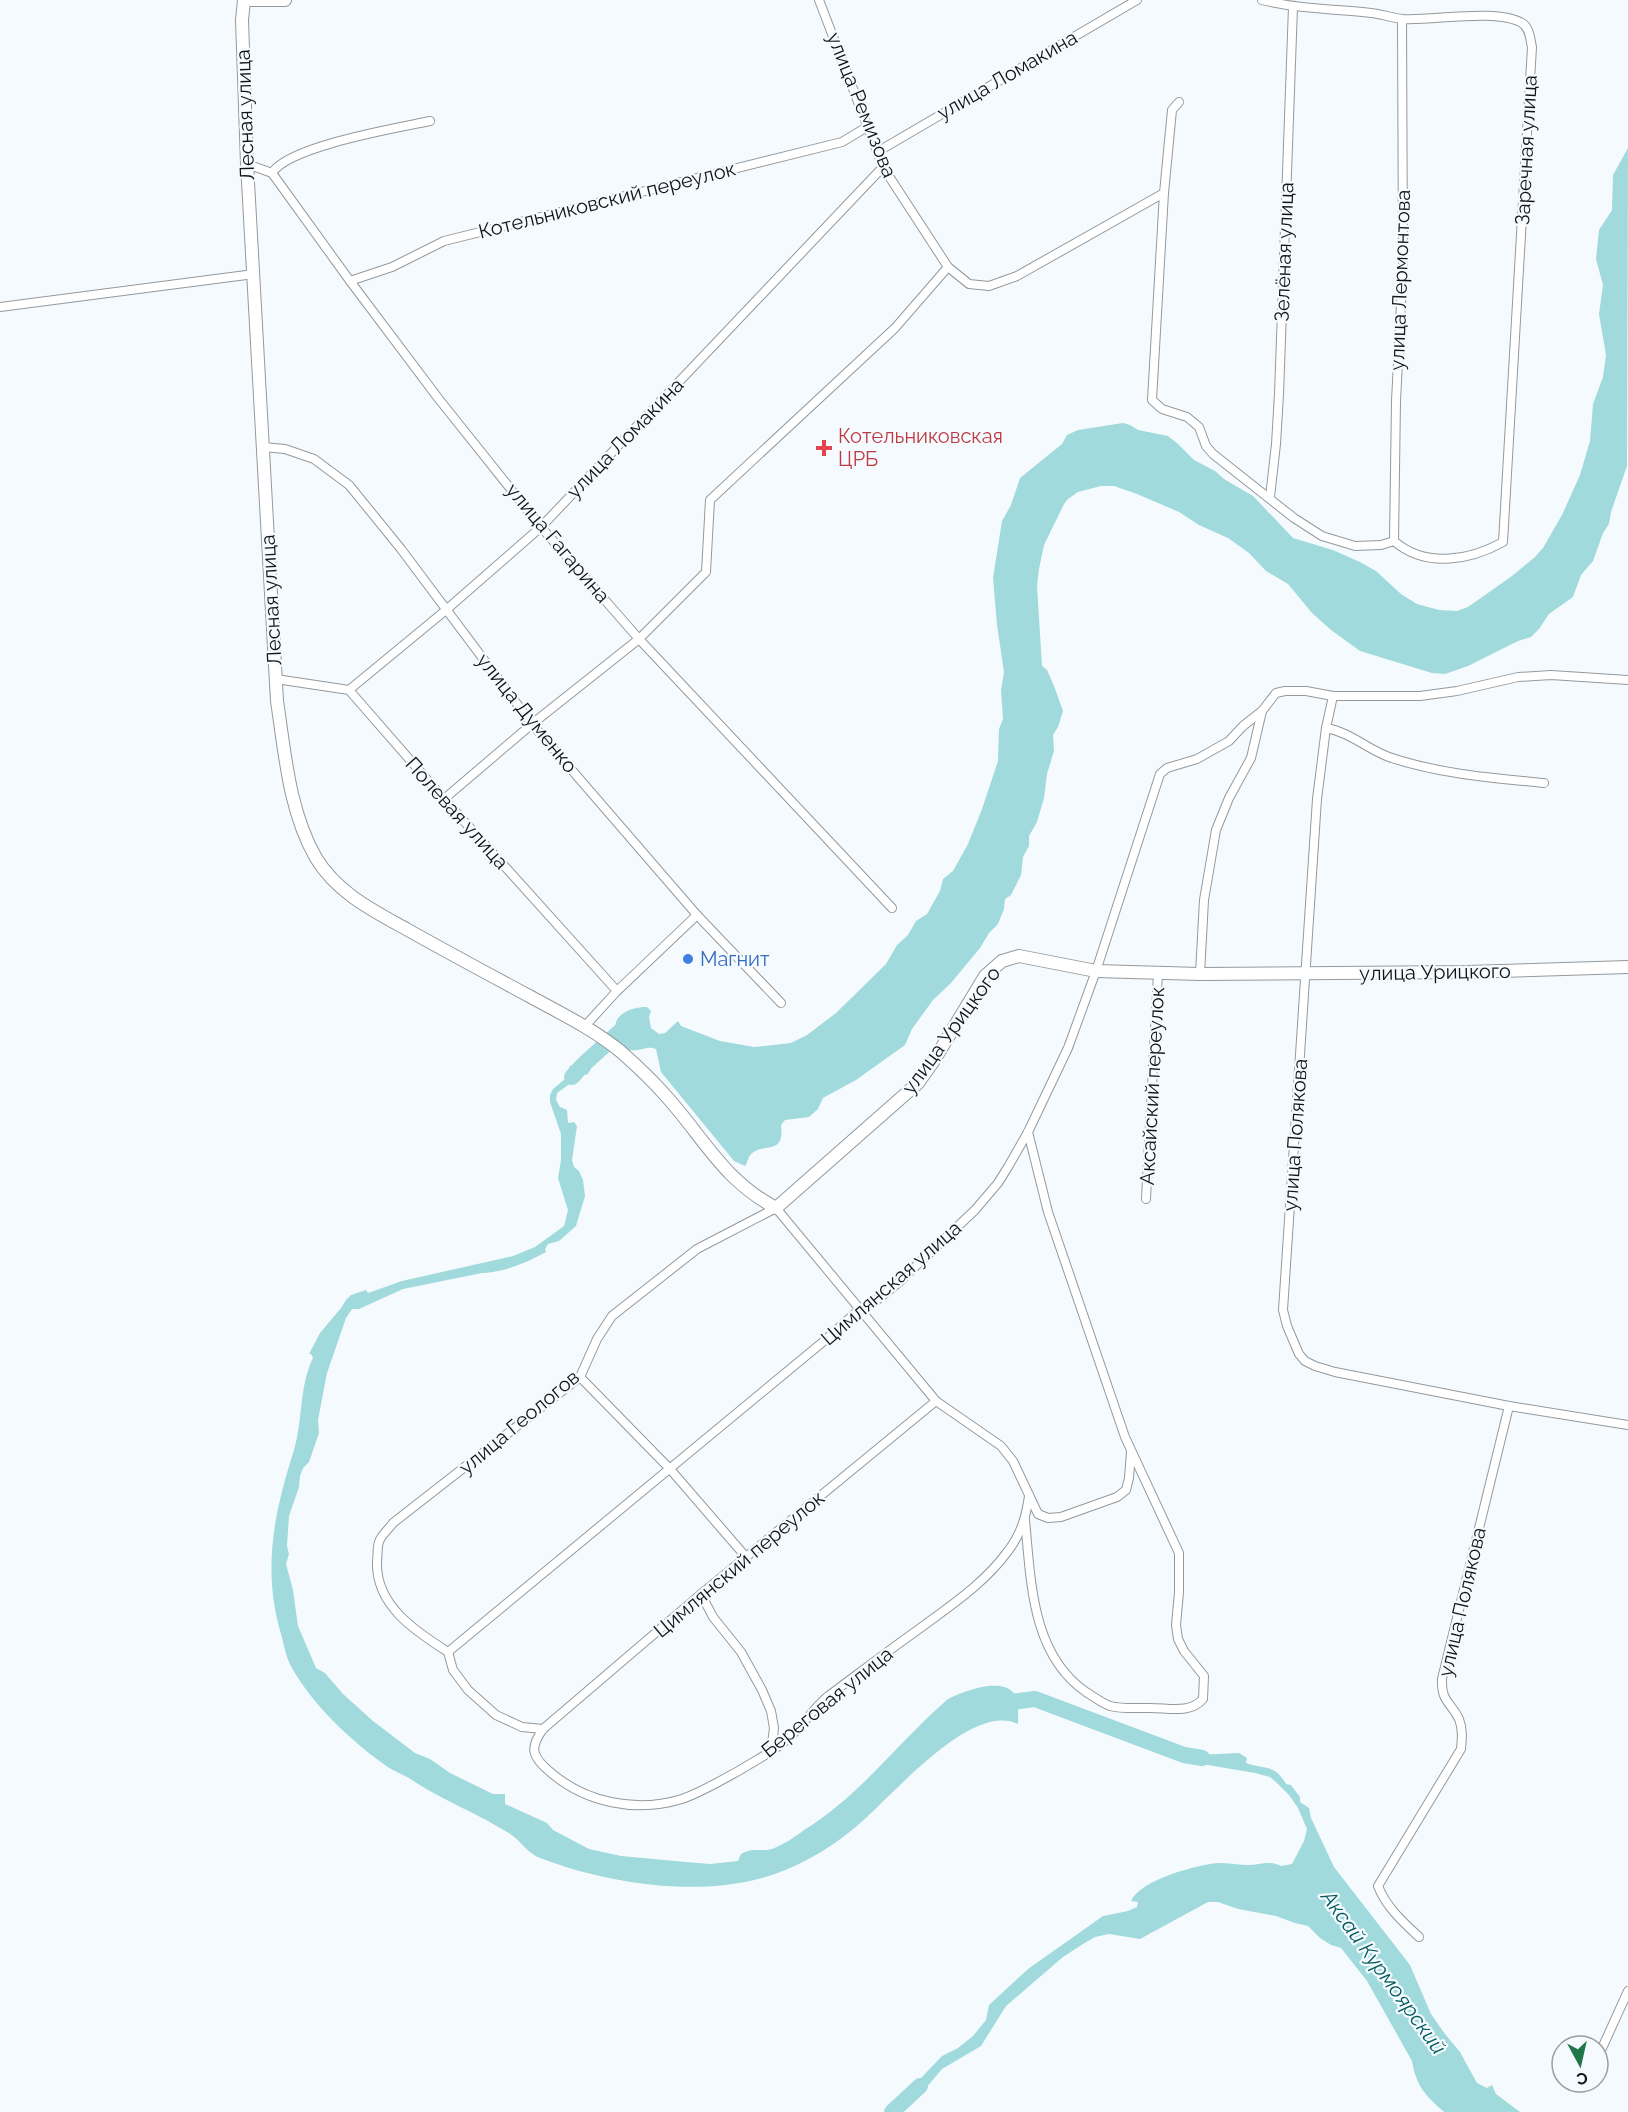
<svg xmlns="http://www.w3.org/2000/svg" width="1628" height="2112" viewBox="0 0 1628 2112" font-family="Raleway,sans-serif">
  <rect width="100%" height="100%" fill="#f5fafe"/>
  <g fill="#a0dadc">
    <path d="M1628,148L1627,466L1611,512L1609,524L1603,533L1593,561L1581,575L1573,597L1549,614L1539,629L1531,637L1518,641L1468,666L1445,674L1432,673L1360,651L1331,630L1312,613L1288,584L1266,571L1249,553L1228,538L1199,525L1179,512L1137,494L1114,486H1101L1078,492L1068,499L1064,504L1044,545L1039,569L1037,586L1042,666L1047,670L1054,686L1063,711L1058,727L1053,735L1054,751L1047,774L1044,798L1037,822L1029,836V846L1023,857L1021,875L1011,895L1005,899L1004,909L998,924L989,933L980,948L951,983L933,1000L912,1029L905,1045L856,1080L823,1098L818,1109L809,1117L785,1120L781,1125C785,1156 764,1142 751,1154C748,1157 748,1162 745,1166L734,1161L661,1072L656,1049C645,1044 636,1055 625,1048C615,1041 611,1023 621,1015C628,1009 638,1007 647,1007L651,1011L649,1017L651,1028L659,1034L665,1033L678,1021L681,1026L720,1041L743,1045L754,1047L791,1043L807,1035L836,1013L886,964L897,945L908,935L916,921L927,914L940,891L943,879L953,871L968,844L982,809L998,761L999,729L1003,719L1001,690L1004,672L997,625L993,578L1002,521L1011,505L1020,478L1062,444L1067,435L1078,430L1123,423L1130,425L1138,430L1168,436L1178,444L1194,460L1215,471L1224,479L1253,496L1293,538L1333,550L1360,562L1376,571L1401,594L1417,604L1439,610L1457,611L1468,607L1512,576L1535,557L1543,548L1562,515L1580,475L1590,441L1593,404L1603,377L1606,355L1599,314L1603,285L1596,259L1599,230L1612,210L1613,175Z"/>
    <path d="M580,1058H583L589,1062L591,1069L587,1075L581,1071L575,1080L557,1093L556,1100L560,1107L567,1110L568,1123L574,1122L577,1126L572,1160L574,1167L579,1171L583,1180L585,1196L576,1226L559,1241L548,1244L545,1249L546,1252C525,1263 506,1272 482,1273L403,1289L359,1309H352L346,1318L327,1373L318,1420L319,1433L309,1462L303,1468L300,1476L299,1487L289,1516L287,1546L289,1554L286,1564L293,1590L298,1626L316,1668L325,1673L343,1694L373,1721L415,1753L430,1759L450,1773L493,1794H505V1804L547,1823L553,1830L589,1849L621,1856L686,1862L710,1864L738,1861L741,1854C753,1847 761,1852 772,1849C783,1845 795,1837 804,1830C860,1796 899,1741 948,1699C964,1691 1004,1676 1015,1695C1019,1702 1018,1715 1018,1724C969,1701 889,1801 852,1830C824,1853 789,1872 754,1880C687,1896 603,1882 540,1858C529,1854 522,1843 513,1836C505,1830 496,1826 488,1821C464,1808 438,1797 415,1782C406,1775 394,1772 385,1765C351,1741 312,1704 292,1668C286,1658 284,1645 281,1634C262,1569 274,1513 294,1450C303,1420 299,1386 313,1358L311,1354H309L320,1333L341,1308L346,1300L351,1295L366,1290L368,1293L402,1281L513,1256L535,1247L564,1226L568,1210L558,1178L561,1160V1134L550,1102V1095L553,1089L565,1079L570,1066L578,1063Z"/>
    <path d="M1182,1752L1196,1755L1239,1753L1247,1758L1246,1763C1265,1770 1274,1763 1286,1784L1291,1785L1300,1797V1802L1309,1808L1311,1818L1334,1867L1410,1965L1431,2014L1445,2034L1460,2052L1477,2083L1487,2088L1492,2085L1496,2094L1520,2112H1444C1426,2096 1416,2086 1412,2061L1367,1981L1341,1948L1331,1945L1320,1938L1308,1926L1295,1923L1276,1916L1238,1909L1218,1902H1208L1140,1939L1109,1934L1095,1937L1083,1944L1063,1957L1006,2006L981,2046L942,2069L926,2088L909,2100L899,2101L942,2056L958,2048L973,2036L986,2020L989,2005L1028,1969L1103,1916L1128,1911L1137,1907L1138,1902L1131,1901C1140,1880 1198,1864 1220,1863C1229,1863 1239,1865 1248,1865C1260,1865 1270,1860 1281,1866L1292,1864L1304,1841L1307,1829L1298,1808L1289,1795L1277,1783L1270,1777L1255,1773L1178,1760Z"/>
  </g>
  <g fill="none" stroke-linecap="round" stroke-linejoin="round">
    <g stroke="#a0dadc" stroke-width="16">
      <polyline points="572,1077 584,1064 625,1027 633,1030"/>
      <polyline points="996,1704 1035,1699 1184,1755 1202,1758"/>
      <polyline points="892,2112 920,2086"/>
    </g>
    <g stroke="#93999d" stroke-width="10">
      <g id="street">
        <path d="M819,0L883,167L948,267L969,284L989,286L1017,276L1164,193L1152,400L1162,409L1187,417L1199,427L1206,446L1213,454L1294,518L1322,536L1355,546L1381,545L1394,541C1425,568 1469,561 1503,542L1532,47C1530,39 1530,28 1522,23C1497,8 1433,21 1403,19C1392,18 1382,14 1371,13C1335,9 1298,9 1262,0"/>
        <polyline points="877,152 1137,0"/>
        <polyline points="247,164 272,173 350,281 438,398 541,527 639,639 892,908"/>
        <path d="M272,173C289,146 397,128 430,121"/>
        <polyline points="1164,193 1172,110 1179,102"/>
        <polyline points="350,281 392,267 444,241 842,142 867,127"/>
        <polyline points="0,307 254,274"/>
        <polyline points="263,447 285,449 314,459 349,485 401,549 532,724 697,915 781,1003"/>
        <polyline points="1270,497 1276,444 1279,394 1293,7"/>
        <polyline points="1394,541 1396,401 1403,264 1402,19"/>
        <polyline points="276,679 349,690 444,799 617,991"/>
        <polyline points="349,690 446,610 541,527 883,167"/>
        <polyline points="1333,696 1326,728 1317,799 1283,1310 1287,1326 1299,1354 1305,1361 1315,1366 1335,1372 1509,1406 1628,1425"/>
        <path d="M1326,728C1350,732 1367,749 1389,757C1439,774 1492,778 1544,783"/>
        <polyline points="444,799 532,724 639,639 706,572 710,500 895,328 948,267"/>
        <polyline points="1200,974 1204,900 1216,830 1229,798 1251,758 1262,711"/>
        <polyline points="585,1026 617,991 697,915"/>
        <polyline points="1146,1199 1158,973"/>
        <polyline points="580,1377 670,1469 746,1557"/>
        <path d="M936,1401L701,1594L543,1729C530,1747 531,1756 549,1771C585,1803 636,1813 682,1799C702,1792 722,1780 740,1770C758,1759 778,1749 793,1734C805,1722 814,1708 827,1697C858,1674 888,1651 919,1629C950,1606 985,1583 1008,1551C1021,1534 1026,1517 1029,1496"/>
        <path d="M1025,1520C1031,1580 1031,1654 1086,1692C1094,1697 1102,1703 1110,1706C1122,1709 1135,1708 1147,1708C1166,1707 1189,1715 1203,1699L1204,1676L1184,1651L1178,1639L1176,1625L1179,1592V1553L1125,1437L1048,1212L1028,1132"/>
        <polyline points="701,1594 713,1617 741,1652 762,1690 771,1711 774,1728 771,1752"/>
        <polyline points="448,1652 824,1341 860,1309 877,1300 898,1283 975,1210 998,1183 1008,1167 1028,1132 1068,1048 1096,971 1160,774 1167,768 1197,759 1229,741 1243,726 1262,711 1276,693 1285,691 1306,691 1333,696 1420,696 1457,691 1518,677 1551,675 1628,680"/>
        <path d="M543,1729L522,1727L496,1715L468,1690L453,1670L448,1652C415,1631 375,1605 377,1561C378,1555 377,1547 379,1542C381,1535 389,1529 393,1523L580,1377L597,1339L612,1316L697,1249L776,1208L936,1401L1001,1446L1013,1461L1038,1514L1048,1518L1061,1517L1117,1497L1126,1490L1129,1478L1131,1452"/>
        <path d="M1419,1937C1403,1922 1386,1907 1378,1886L1461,1749C1462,1739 1463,1729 1459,1719C1451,1702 1441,1702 1442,1679L1509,1406"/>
        <polyline points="1598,2057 1628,1991"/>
      </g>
    </g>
    <g stroke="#93999d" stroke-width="14">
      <g id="secondary">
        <path d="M244,0L242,20L247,164L277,701C285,754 289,811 316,858C337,893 374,911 408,930C449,953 490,975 531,997C562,1014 593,1029 620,1051C636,1065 652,1080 666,1096C704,1138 723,1180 776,1208L918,1083L933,1062L985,976L1002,961L1019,956L1096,971L1200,974L1467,972L1628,967"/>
        <polyline points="251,0 285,0"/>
      </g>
    </g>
    <use href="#street" stroke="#fff" stroke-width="8"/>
    <use href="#secondary" stroke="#fff" stroke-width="12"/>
  </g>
  <path fill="#e0444e" stroke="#f5fafe" stroke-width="2" d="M821 439h6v6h6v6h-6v6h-6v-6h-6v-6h6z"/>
  <circle fill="#3f7fe0" stroke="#f5fafe" stroke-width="2" cx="688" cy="959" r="6"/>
  <g text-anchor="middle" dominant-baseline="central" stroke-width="4.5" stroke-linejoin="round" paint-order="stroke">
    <g font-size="20" fill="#121416" stroke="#f5fafe">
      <text transform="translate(1007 75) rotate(-30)">улица Ломакина</text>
      <text transform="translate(862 105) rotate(68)">улица Ремизова</text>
      <text transform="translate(245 115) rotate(-92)">Лесная улица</text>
      <text transform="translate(1526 150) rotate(-87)">Заречная улица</text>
      <text transform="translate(607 200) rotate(-14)">Котельниковский переулок</text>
      <text transform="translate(1284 252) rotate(-88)">Зелёная улица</text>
      <text transform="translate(1400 280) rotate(-88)">улица Лермонтова</text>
      <text transform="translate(625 438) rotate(-46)">улица Ломакина</text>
      <text transform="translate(558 543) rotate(50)">улица Гагарина</text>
      <text transform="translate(271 600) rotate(-93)">Лесная улица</text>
      <text transform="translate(527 713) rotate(51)">улица Думенко</text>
      <text transform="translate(457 813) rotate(48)">Полевая улица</text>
      <text transform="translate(1435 972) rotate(-1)">улица Урицкого</text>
      <text transform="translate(951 1030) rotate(-54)">улица Урицкого</text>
      <text transform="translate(1152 1086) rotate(-87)">Аксайский переулок</text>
      <text transform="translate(1295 1135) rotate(-86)">улица Полякова</text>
      <text transform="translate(891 1283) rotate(-41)">Цимлянская улица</text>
      <text transform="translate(519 1422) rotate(-40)">улица Геологов</text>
      <text transform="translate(739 1564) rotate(-40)">Цимлянский переулок</text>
      <text transform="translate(1462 1602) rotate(-77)">улица Полякова</text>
      <text transform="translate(827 1702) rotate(-39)">Береговая улица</text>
    </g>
    <g font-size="20" fill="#be3a42" stroke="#f5fafe" text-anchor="start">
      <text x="838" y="436">Котельниковская<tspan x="838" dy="23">ЦРБ</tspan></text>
    </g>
    <g font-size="20" fill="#366cbe" stroke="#f5fafe" text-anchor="start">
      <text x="700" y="959">Магнит</text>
    </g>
    <g font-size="21" font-style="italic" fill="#035a5c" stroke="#f5fafe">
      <text transform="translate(1384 1972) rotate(54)">Аксай Курмоярский</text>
    </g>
  </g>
  <g transform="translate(1580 2064) rotate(172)"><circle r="28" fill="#f5fafe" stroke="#9a9ea1" stroke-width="1.5"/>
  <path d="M0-4.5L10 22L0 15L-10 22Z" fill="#1f7649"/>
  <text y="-9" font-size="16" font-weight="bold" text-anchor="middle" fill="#121416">С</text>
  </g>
</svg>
